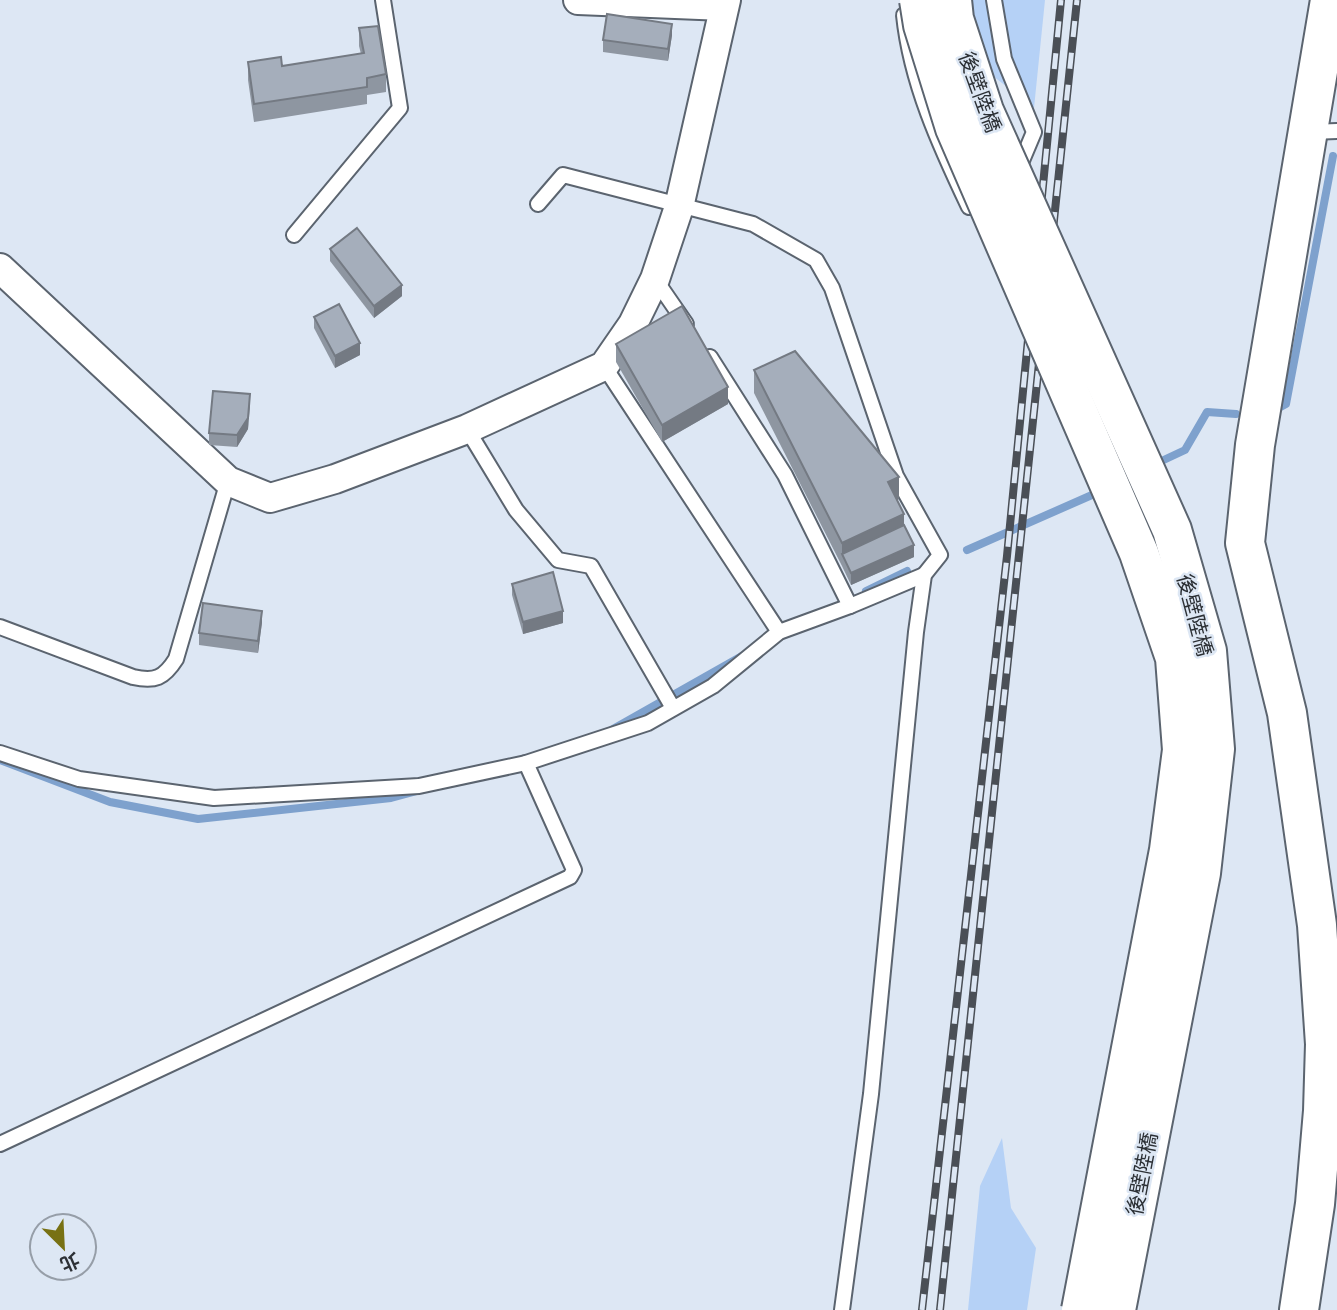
<svg xmlns="http://www.w3.org/2000/svg" width="1337" height="1310" viewBox="0 0 1337 1310" font-family="Raleway,'Noto Sans TC',sans-serif">
  <rect width="100%" height="100%" fill="#dde7f4"/>
  <g fill="#b5d1f6">
    <polygon points="968,0 1045,0 1034,108 975,62"/>
    <polygon points="1002,1138 1011,1208 1036,1248 1027,1310 968,1310 980,1186"/>
  </g>
  <g fill="none" stroke-linecap="round" stroke-linejoin="round">
    <g stroke="#7ea1cd" stroke-width="8">
      <polyline points="1273,411 1286,404 1333,156"/>
      <polyline points="1153,465 1185,450 1207,412 1236,414"/>
      <polyline points="967,550 1101,491"/>
      <polyline points="866,591 907,571"/>
      <polyline points="613,729 742,656"/>
      <polyline points="0,760 110,802 198,819 391,798 417,791"/>
    </g>
    <g stroke="#5b646f" stroke-width="18">
      <g id="lane">
        <polyline points="994,0 1004,59 1034,132 1018,170"/>
        <path d="M904,15C911,83 940,146 969,207"/>
        <polyline points="1311,132 1337,131"/>
        <polyline points="538,204 563,175 753,224 816,260 832,288 896,476 940,555 924,575 916,632 871,1094 842,1310"/>
        <polyline points="294,235 400,108 383,0"/>
        <polyline points="655,279 686,324"/>
        <polyline points="604,366 779,632"/>
        <polyline points="467,429 516,510 558,560 591,566 673,708"/>
        <polyline points="850,606 924,575"/>
        <path d="M0,627L133,677C155,682 164,678 176,659L228,481"/>
        <polyline points="0,753 79,779 214,798 419,786 526,763 648,723 713,686 779,632 850,606 785,475 710,357"/>
        <polyline points="0,1144 570,877 574,870 526,763"/>
      </g>
    </g>
    <g stroke="#5b646f" stroke-width="32">
      <g id="street">
        <polyline points="578,0 724,6"/>
        <polyline points="0,268 228,481 270,498 335,479 467,429 604,366 633,324 655,279 679,207 726,0"/>
      </g>
    </g>
    <g stroke="#5b646f" stroke-width="42">
      <polyline id="secondary" points="1299,1310 1315,1204 1323,1111 1325,1044 1317,925 1287,713 1245,543 1255,445 1330,0"/>
    </g>
    <use href="#lane" stroke="#fff" stroke-width="14"/>
    <use href="#street" stroke="#fff" stroke-width="28"/>
    <use href="#secondary" stroke="#fff" stroke-width="38"/>
    <g stroke="#4a4f56" stroke-width="8">
      <g id="rail">
        <polyline points="922,1310 1007,556 1061,0"/>
        <polyline points="940,1310 1077,0"/>
      </g>
    </g>
    <use href="#rail" stroke="#dde7f4" stroke-width="5" stroke-dasharray="16" stroke-linecap="butt"/>
    <g stroke="#5b646f" stroke-width="42" stroke-linecap="butt">
      <g id="primary-bridge">
        <polyline points="919,0 923,25 955,128 1139,553 1175,658 1182,750 1169,850 1081,1310"/>
        <polyline points="952,0 954,19 984,111 1172,530 1207,651 1215,749 1201,873 1116,1310"/>
      </g>
    </g>
    <use href="#primary-bridge" stroke="#fff" stroke-width="38"/>
  </g>
  <g fill="#8e96a1">
    <polygon points="359,28 386,74 386,92 367,95 367,104 254,122 248,80 248,62 282,66 361,54 359,46"/>
    <polygon points="672,35 668,61 603,52 603,40"/>
    <polygon points="330,249 402,296 374,318 330,261"/>
    <polygon points="314,317 360,355 335,368 314,328"/>
    <polygon points="616,344 728,404 662,442 616,362"/>
    <polygon points="754,370 899,499 897,500 914,557 851,585 842,566 754,393"/>
    <polygon points="250,406 248,429 237,447 209,445 209,433"/>
    <polygon points="512,584 563,623 523,634 512,595"/>
    <polygon points="262,622 258,653 199,645 199,633"/>
  </g>
  <g fill="#747a83">
    <polygon points="672,24 672,35 668,61 668,49"/>
    <polygon points="402,285 402,296 374,318 374,306"/>
    <polygon points="360,343 360,355 335,368 335,356"/>
    <polygon points="728,387 728,404 662,442 662,425"/>
    <polygon points="250,394 248,429 237,447 237,435"/>
    <polygon points="899,477 899,499 888,505 888,482"/>
    <polygon points="904,514 904,536 842,554 842,543"/>
    <polygon points="914,545 914,557 851,585 851,573"/>
    <polygon points="262,611 262,622 258,653 258,641"/>
    <polygon points="563,611 563,623 523,634 523,622"/>
  </g>
  <g fill="#a5aebb" stroke="#747a83" stroke-width="2">
    <polygon points="607,14 672,24 668,49 603,40"/>
    <polygon points="378,26 386,74 367,78 367,87 254,104 248,62 281,57 282,66 364,53 359,28"/>
    <polygon points="357,228 402,285 374,306 330,249"/>
    <polygon points="339,304 360,343 335,356 314,317"/>
    <polygon points="682,306 728,387 662,425 616,344"/>
    <polygon points="795,351 899,477 888,482 904,514 842,543 754,370"/>
    <polygon points="213,391 250,394 248,418 237,435 209,433"/>
    <polygon points="904,525 914,545 851,573 842,554"/>
    <polygon points="553,572 563,611 523,622 512,584"/>
    <polygon points="203,603 262,611 258,641 199,633"/>
  </g>
  <g text-anchor="middle" dominant-baseline="central" stroke-width="5" stroke-linejoin="round" paint-order="stroke">
    <g font-size="21" fill="#2c3035" stroke="#dde7f4">
      <text transform="translate(980 92) rotate(70)">後壁陸橋</text>
      <text transform="translate(1195 615) rotate(75)">後壁陸橋</text>
      <text transform="translate(1142 1174) rotate(-79)">後壁陸橋</text>
    </g>
  </g>
  <g transform="translate(63 1247) rotate(156)"><circle r="33" fill="#dde7f4" stroke="#969ea8" stroke-width="2"/>
  <path d="M0-5L12 26L0 18L-12 26Z" fill="#787113"/>
  <text y="-10" font-size="19" font-weight="bold" text-anchor="middle" fill="#2c3035">北</text>
  </g>
</svg>
